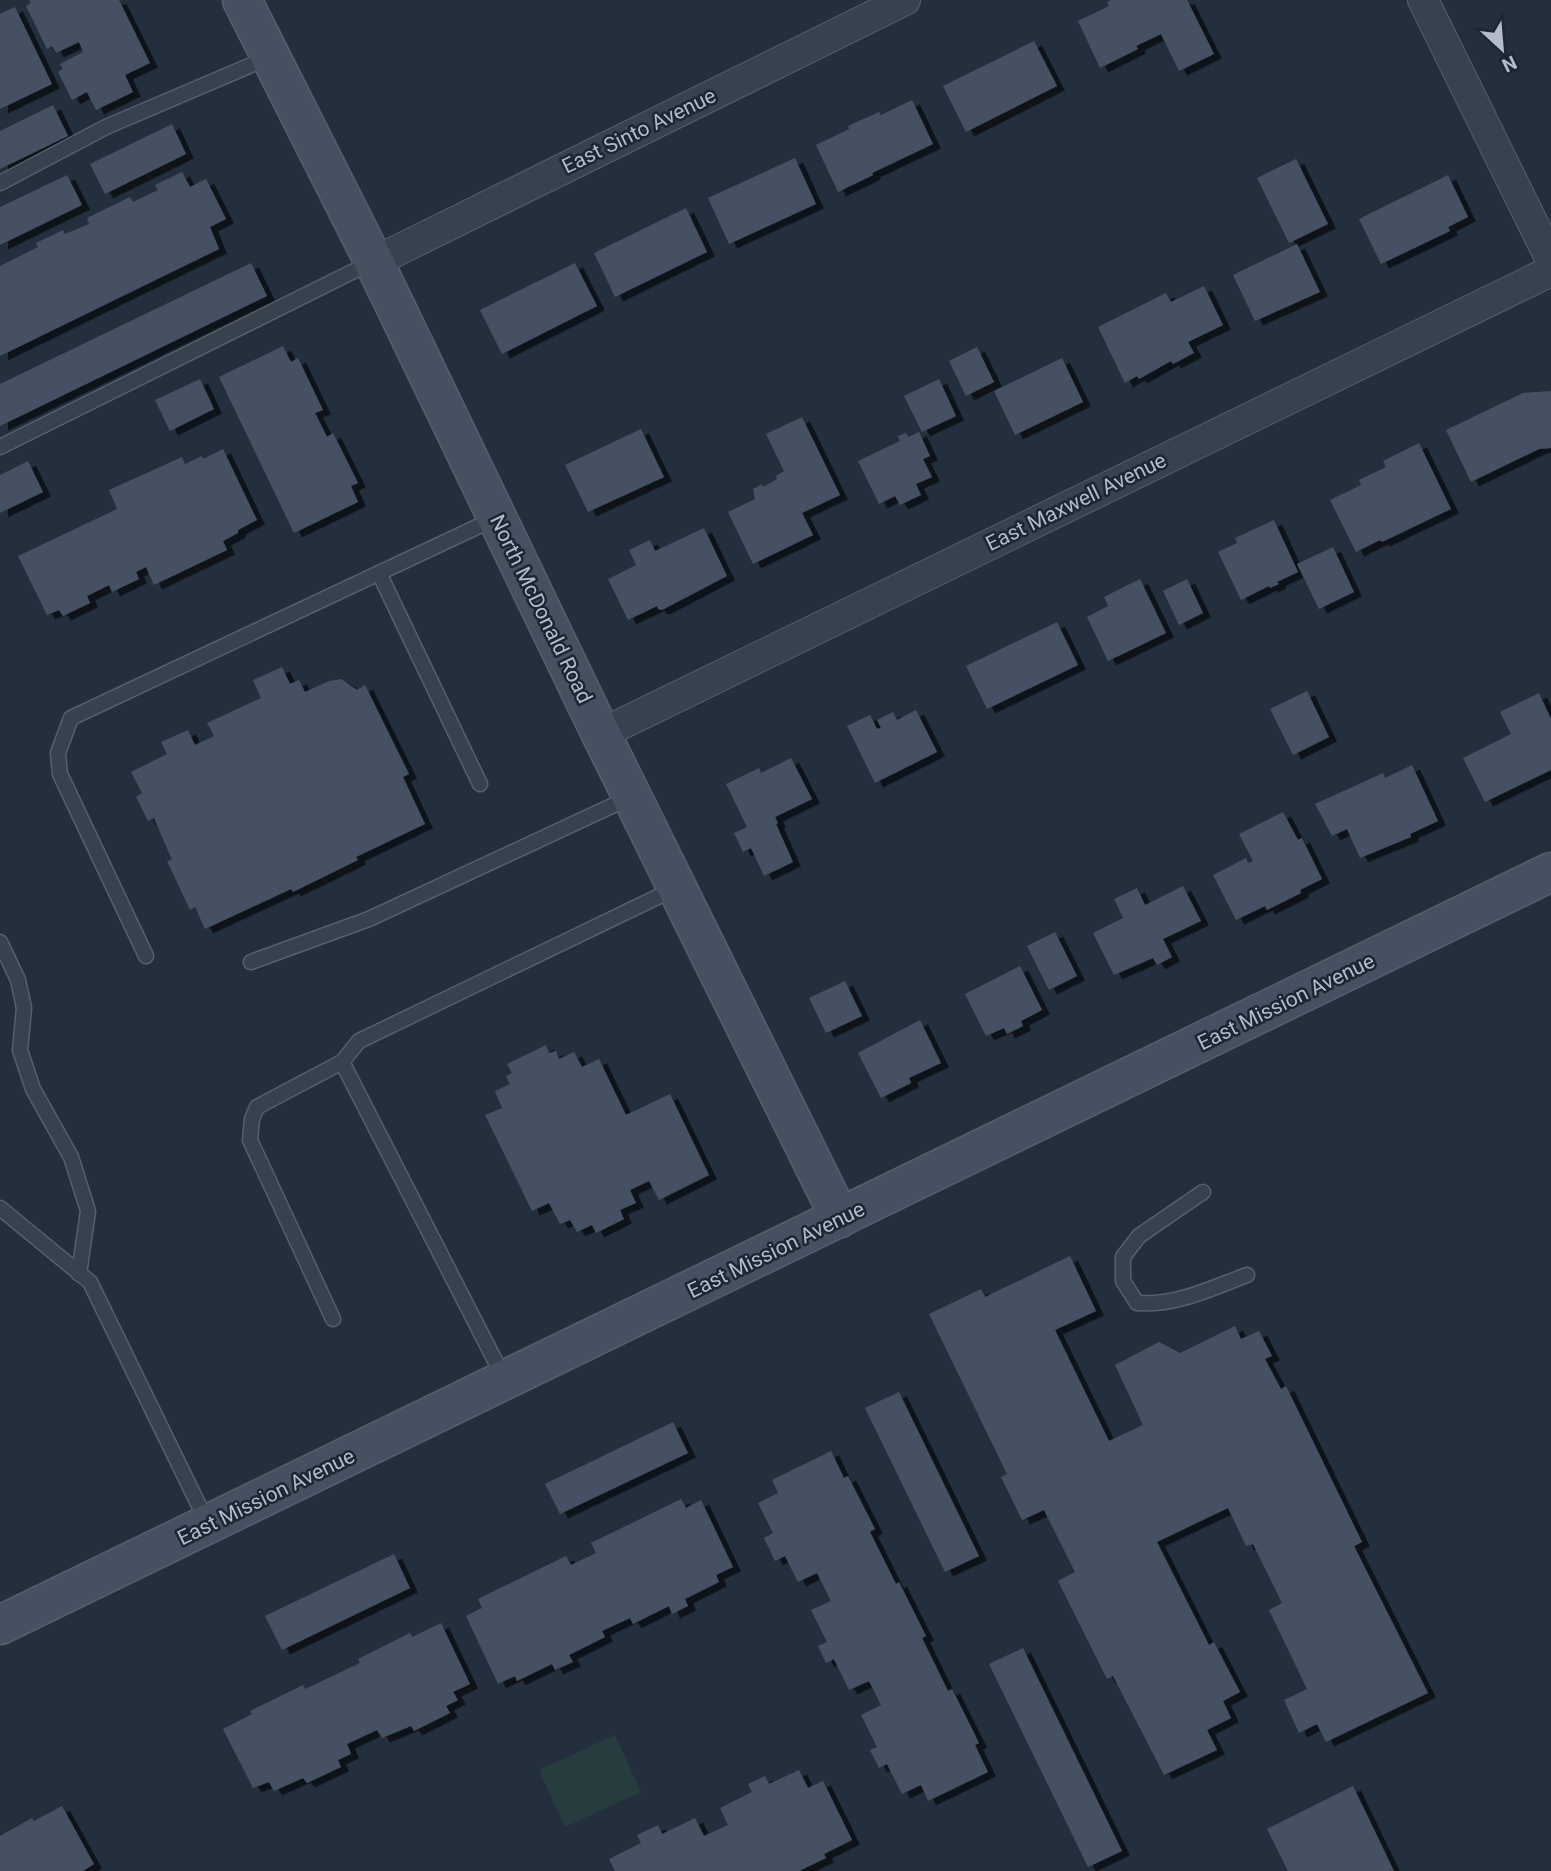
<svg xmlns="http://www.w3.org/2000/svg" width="1551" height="1871" viewBox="0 0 1551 1871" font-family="Roboto,sans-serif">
  <defs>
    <filter id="shadow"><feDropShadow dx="8" dy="4.5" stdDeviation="0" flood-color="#0009"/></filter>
  </defs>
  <rect width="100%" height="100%" fill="#242f3e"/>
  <polygon fill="#263c3f" points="615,1735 641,1792 565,1827 539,1770"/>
  <g fill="#455162" filter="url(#shadow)">
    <polygon points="29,0 119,0 150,63 125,75 133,92 96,110 87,92 72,100 58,72 63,69 60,64 83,52 79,42 56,53 52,46 47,49 26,6 31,3"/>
    <polygon points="1111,0 1187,0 1214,54 1179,71 1161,34 1136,46 1138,49 1100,68 1078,21 1109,6 1107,2"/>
    <polygon points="15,7 52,84 0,109 0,14"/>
    <polygon points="1034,41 1057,86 966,132 943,86"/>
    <polygon points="912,100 933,144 872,173 873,175 838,192 816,145 849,129 848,126 879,112 881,115"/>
    <polygon points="53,105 68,136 0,169 0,131"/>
    <polygon points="172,124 186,154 105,194 90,164"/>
    <polygon points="795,158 816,204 729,244 708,198"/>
    <polygon points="1296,159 1328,224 1289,243 1257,178"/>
    <polygon points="182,172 190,187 206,179 226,219 210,227 219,249 0,356 0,266 38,247 36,243 63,230 65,234 89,224 87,218 130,197 133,202 158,190 155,185"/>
    <polygon points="67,175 82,205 0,245 0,207"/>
    <polygon points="1448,175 1468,217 1448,227 1450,231 1381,264 1359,219"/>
    <polygon points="686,208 707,252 615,297 594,253"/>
    <polygon points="1297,244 1320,292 1255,321 1233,275"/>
    <polygon points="251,263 267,296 0,426 0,384"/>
    <polygon points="575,263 597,306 502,354 480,310"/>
    <polygon points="1204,286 1223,325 1188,342 1194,353 1173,364 1171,361 1139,379 1137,376 1125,383 1098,327 1166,293 1171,302"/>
    <polygon points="283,346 291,362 298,358 323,410 315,413 327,437 333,433 358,483 351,486 358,502 294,533 219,377"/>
    <polygon points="977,347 994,382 966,396 949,361"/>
    <polygon points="1062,358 1083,402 1015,435 994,391"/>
    <polygon points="200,379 214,409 170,431 155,400"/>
    <polygon points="939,379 956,416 922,432 904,396"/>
    <polygon points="1551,391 1551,448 1539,449 1471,482 1446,430 1523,393"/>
    <polygon points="802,417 840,495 802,513 813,535 753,564 728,512 755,499 753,489 762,484 763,487 777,479 776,476 784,471 766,434"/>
    <polygon points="641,429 664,477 588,512 565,465"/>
    <polygon points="919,432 930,456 923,459 932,477 916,484 921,495 900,505 895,496 879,504 858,461 900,441 898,436 906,433 908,437"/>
    <polygon points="1419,443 1451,509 1382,542 1380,540 1356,552 1330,500 1361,485 1359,480 1386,467 1383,461"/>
    <polygon points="223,449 257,520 238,530 238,533 223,541 227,550 154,585 146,567 136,572 139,579 112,592 109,585 87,596 90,603 63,616 59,610 47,615 18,556 117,509 109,490 182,457 185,464 202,456 203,459"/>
    <polygon points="28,461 43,492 0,513 0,475"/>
    <polygon points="1274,520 1298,572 1277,582 1279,584 1270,588 1269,586 1241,600 1218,552 1237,543 1235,538"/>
    <polygon points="704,528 727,576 662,610 658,609 657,606 628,620 608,579 636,565 629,550 650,540 655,551"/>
    <polygon points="1333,547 1354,592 1319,609 1297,564"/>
    <polygon points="1140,579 1166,633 1108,661 1087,617 1108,606 1104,597"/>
    <polygon points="1187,579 1203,613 1179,625 1163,591"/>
    <polygon points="1057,622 1078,665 987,709 966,666"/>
    <polygon points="282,667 290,684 299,680 305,692 329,681 341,679 357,690 365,685 409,774 403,777 425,824 356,857 358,860 293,892 291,889 205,929 195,907 190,910 167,861 172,860 154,818 148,821 136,797 142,793 131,772 167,754 161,742 188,730 195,745 214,736 207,723 261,698 253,680"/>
    <polygon points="1307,691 1329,737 1293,755 1270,709"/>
    <polygon points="1539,693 1551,719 1551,770 1485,802 1463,758 1511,734 1500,712"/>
    <polygon points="916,710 937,752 875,783 847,726 870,715 877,729 881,728 877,720 893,712 897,720"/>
    <polygon points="791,758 812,799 775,817 778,823 776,824 793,862 764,876 751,848 743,852 734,833 747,827 726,784 759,768 761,773"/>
    <polygon points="1412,765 1438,821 1410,834 1411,837 1360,858 1347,829 1332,836 1315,804 1383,773 1385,778"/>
    <polygon points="1283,812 1298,840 1302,838 1322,879 1300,890 1301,893 1267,910 1265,906 1236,920 1213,875 1246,858 1248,863 1253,861 1239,834"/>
    <polygon points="1183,886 1201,921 1163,939 1172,957 1157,965 1153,958 1114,975 1093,933 1123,918 1114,899 1137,888 1145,905"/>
    <polygon points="1055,932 1077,976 1049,990 1027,946"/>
    <polygon points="1020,966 1042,1010 1021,1021 1023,1026 1007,1034 1004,1028 986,1036 965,994"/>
    <polygon points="845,981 862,1016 826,1033 809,998"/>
    <polygon points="920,1020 941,1063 909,1078 911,1083 881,1098 858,1053"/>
    <polygon points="546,1045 549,1053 556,1051 559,1059 574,1052 582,1067 599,1059 626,1115 670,1094 709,1175 659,1200 649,1181 630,1190 636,1203 620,1210 624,1219 596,1233 592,1225 577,1232 570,1220 560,1224 549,1203 532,1211 485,1115 502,1108 495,1091 510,1084 506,1076 512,1073 507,1064"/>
    <polygon points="1070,1256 1096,1311 1055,1330 1109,1441 1143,1425 1115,1365 1159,1342 1180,1353 1235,1326 1241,1339 1259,1331 1272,1356 1265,1359 1281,1389 1286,1386 1362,1542 1354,1546 1428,1693 1326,1742 1317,1724 1299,1733 1284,1700 1307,1689 1269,1610 1282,1603 1253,1544 1246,1546 1228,1508 1157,1542 1209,1645 1214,1642 1240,1692 1223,1701 1231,1718 1207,1730 1217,1750 1164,1775 1113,1676 1107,1679 1058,1581 1075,1572 1044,1510 1022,1520 1001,1477 1007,1474 929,1314 981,1289 985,1297"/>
    <polygon points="899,1392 979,1556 945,1572 865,1408"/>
    <polygon points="673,1422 688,1453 560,1514 545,1484"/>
    <polygon points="831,1451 844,1478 848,1476 875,1529 870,1532 896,1584 899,1582 926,1636 922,1638 948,1691 952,1689 979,1743 975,1745 988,1772 928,1801 921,1785 902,1794 887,1764 879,1768 870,1750 877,1747 861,1715 881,1705 869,1681 849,1690 834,1659 826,1663 818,1646 827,1642 811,1610 831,1601 817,1573 798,1582 785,1556 775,1561 764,1538 773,1533 758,1503 778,1493 772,1480"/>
    <polygon points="681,1499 686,1508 701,1500 733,1567 716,1575 719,1582 685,1599 688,1606 672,1614 669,1606 633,1624 630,1618 602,1631 605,1637 569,1655 573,1662 555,1670 552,1664 517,1681 515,1676 498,1684 466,1616 482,1608 478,1599 566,1556 571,1565 596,1553 591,1543"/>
    <polygon points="394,1554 410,1588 282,1650 265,1616"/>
    <polygon points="441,1623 470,1684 453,1692 458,1700 446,1706 450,1713 414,1731 411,1726 382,1738 377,1730 347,1744 351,1754 338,1760 341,1767 307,1783 303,1778 274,1791 269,1782 253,1788 223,1729 252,1714 250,1711 303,1685 305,1689 360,1663 358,1659 410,1633 412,1637"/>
    <polygon points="1023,1648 1122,1851 1088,1867 989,1664"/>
    <polygon points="799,1770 808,1788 823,1781 852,1840 824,1854 826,1858 799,1871 615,1871 609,1859 641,1843 637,1835 658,1825 662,1834 695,1818 704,1836 728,1825 720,1808 752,1792 748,1784 765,1776 769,1784"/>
    <polygon points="1353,1786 1394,1871 1288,1871 1267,1829"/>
    <polygon points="62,1806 94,1864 83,1871 0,1871 0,1836 32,1818 34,1821"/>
  </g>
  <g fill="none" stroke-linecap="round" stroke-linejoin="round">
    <g stroke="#565f6c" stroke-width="17">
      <g id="lane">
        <polyline points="0,183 106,127 270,57"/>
        <polyline points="0,447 372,262"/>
        <polyline points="379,573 480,784"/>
        <polyline points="0,942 18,980 24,1008 20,1050 33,1089 71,1157 88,1211 79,1274"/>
        <polyline points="146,956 60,774 58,753 71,718 496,518"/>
        <polyline points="251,962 369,919 631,797"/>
        <polyline points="342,1062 505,1380"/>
        <path d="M1203,1192L1139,1236L1123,1257V1281L1137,1303C1176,1306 1212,1288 1247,1275"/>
        <polyline points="0,1208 90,1282 207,1522"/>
        <polyline points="333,1319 250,1140 252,1119 257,1107 342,1062 359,1041 676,888"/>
      </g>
    </g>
    <g stroke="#565f6c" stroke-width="32">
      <g id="street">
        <polyline points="1423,0 1551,260"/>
        <polyline points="374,262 905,0"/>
        <polyline points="601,734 1551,271"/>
      </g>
    </g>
    <g stroke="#565f6c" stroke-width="41">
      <g id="secondary">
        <polyline points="242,0 374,262 601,734 840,1218"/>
        <polyline points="0,1625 1551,872"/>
      </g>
    </g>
    <use href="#lane" stroke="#38414e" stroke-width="14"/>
    <use href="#street" stroke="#38414e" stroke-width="30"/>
    <use href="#secondary" stroke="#465061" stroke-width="38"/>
  </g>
  <g text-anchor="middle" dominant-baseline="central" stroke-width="5" stroke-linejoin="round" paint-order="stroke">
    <g font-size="21" fill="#b4bcc9" stroke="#1d2633">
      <text transform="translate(639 131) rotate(-26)">East Sinto Avenue</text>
      <text transform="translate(1076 502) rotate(-26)">East Maxwell Avenue</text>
      <text transform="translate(541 609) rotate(64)">North McDonald Road</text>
      <text transform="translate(1286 1002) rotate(-26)">East Mission Avenue</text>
      <text transform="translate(776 1250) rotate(-26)">East Mission Avenue</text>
      <text transform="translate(266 1497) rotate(-26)">East Mission Avenue</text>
    </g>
  </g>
  <g transform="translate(1502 49) rotate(154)" stroke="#1d2633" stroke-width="5" paint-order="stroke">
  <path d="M0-5L12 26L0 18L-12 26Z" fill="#b4bcc9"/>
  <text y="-10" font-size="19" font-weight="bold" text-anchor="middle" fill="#b4bcc9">N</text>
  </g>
</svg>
